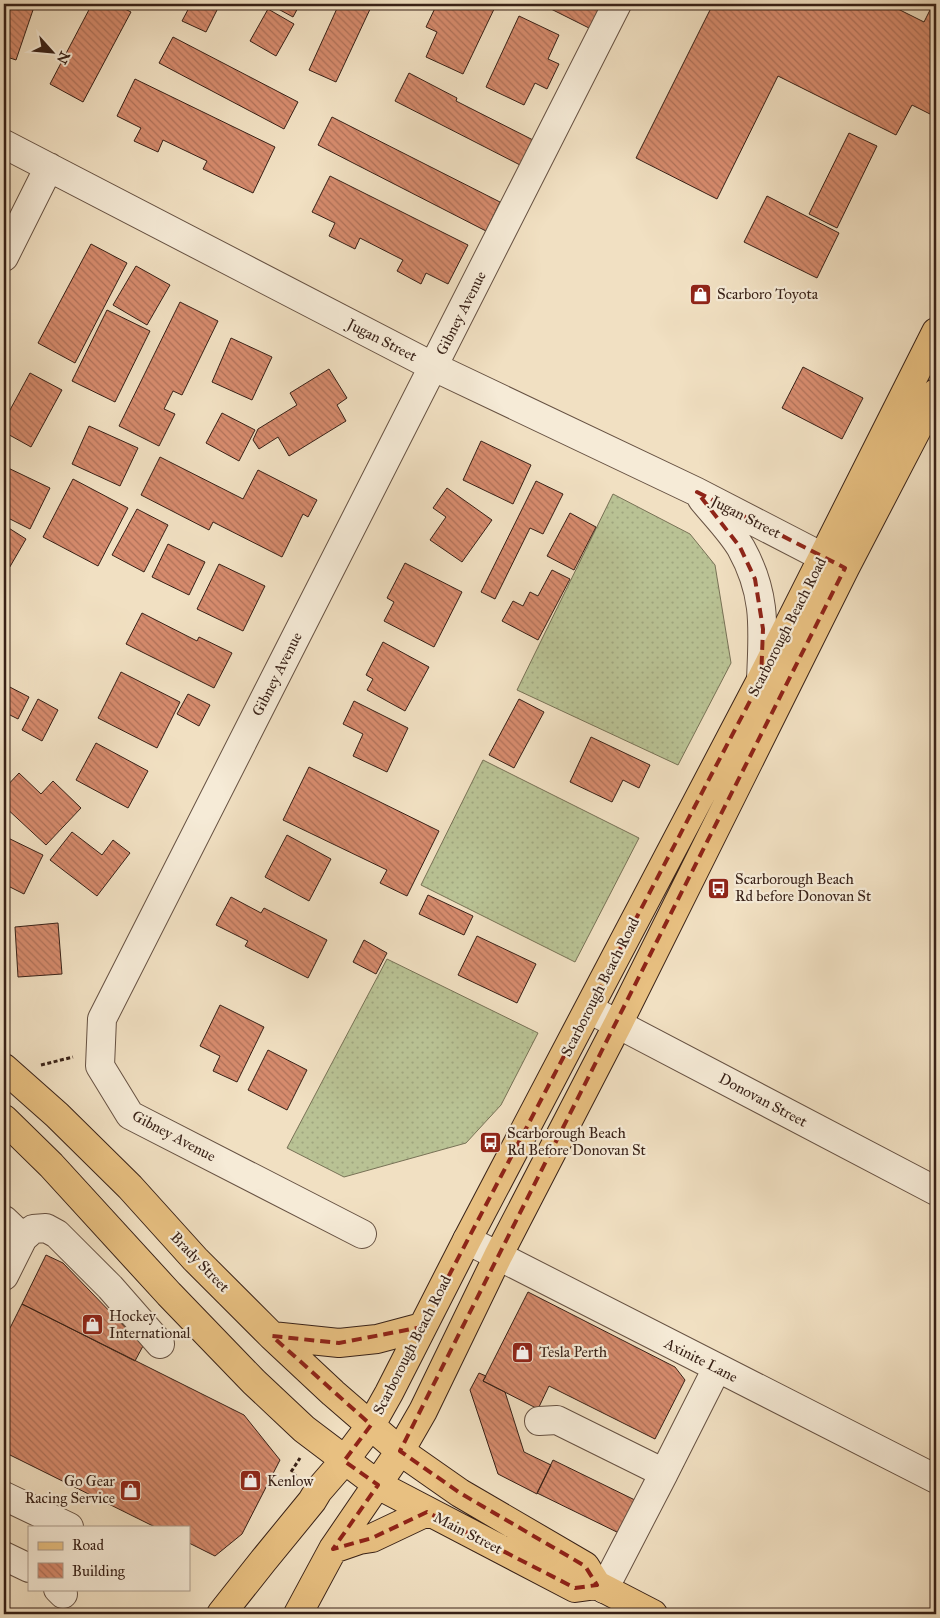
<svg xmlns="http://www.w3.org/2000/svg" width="940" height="1618" font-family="'IM FELL Great Primer',serif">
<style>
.grass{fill:url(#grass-dots);stroke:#787256}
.building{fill:url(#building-back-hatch);stroke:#382117}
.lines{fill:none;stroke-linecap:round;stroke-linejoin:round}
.minor-casing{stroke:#665142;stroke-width:30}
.major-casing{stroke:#382117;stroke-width:30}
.path{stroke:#382117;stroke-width:3;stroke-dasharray:4 2.5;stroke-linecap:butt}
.minor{stroke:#f6ebd7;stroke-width:28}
.major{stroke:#e8c081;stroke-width:28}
.marked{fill:none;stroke:#8f2418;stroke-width:4;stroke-dasharray:10 6;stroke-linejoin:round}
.labels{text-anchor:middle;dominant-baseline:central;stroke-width:4.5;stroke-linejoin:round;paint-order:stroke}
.poi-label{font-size:15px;fill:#382117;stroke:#f6ebd7;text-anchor:start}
.street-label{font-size:15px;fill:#382117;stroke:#f6ebd7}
</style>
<defs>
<pattern id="grass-dots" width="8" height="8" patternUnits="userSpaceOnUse" patternTransform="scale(1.25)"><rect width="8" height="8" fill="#b9c294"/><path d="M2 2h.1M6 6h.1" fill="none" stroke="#a0a67f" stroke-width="1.8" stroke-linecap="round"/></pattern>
<pattern id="building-back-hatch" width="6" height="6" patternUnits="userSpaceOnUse" patternTransform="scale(1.25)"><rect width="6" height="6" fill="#d68b6d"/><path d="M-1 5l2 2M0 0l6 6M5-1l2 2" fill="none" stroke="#af7159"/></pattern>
</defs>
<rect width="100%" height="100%" fill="#f1e0c2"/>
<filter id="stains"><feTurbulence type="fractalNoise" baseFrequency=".004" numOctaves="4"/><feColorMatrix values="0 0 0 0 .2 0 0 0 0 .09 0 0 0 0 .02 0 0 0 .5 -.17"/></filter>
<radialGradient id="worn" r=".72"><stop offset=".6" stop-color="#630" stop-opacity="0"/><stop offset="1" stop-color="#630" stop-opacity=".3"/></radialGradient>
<path class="grass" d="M613 494 690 534 715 565 731 663 678 765 517 690Z
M483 760 639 838 575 962 421 885Z
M387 959 538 1033 501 1105 466 1143 344 1177 287 1148Z"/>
<path class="building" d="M4 4H35L16 60 4 56Z
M92 4H115L131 12 83 102 50 84Z
M191 4H220L206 32 182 21Z
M269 4H300L293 17Z
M339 4H368L372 5 336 82 309 70Z
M437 4 449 8 451 4 496 5 463 74 426 57 437 32 426 27Z
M541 4H606L593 30Z
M713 4H888L924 22 933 4H936V117L912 105 896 135 778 76 717 199 636 158Z
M268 9 294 24 276 56 250 41Z
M519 16 559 35 548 59 559 64 547 89 535 83 524 105 486 87Z
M173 37 298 102 284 129 159 63Z
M409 73 457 98 456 101 535 141 522 166 395 101Z
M135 79 275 147 253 193 203 169 207 161 163 140 158 152 134 141 141 128 117 116Z
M332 117 500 202 486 231 318 145Z
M849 133 877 146 837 228 809 214Z
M330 176 468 245 448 284 426 273 421 284 397 271 403 260 360 238 355 249 329 236 335 223 312 212Z
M767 196 839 233 817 278 744 242Z
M91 244 127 263 75 363 38 343Z
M136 266 170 285 147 325 113 305Z
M180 302 218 321 182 395 173 391 164 409 175 414 159 446 119 426Z
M107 310 150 331 115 402 72 381Z
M231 338 272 357 252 400 212 382Z
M803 367 863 398 842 439 782 408Z
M329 369 347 398 337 405 346 421 289 456 278 437 259 449 253 440 258 429 297 405 290 393Z
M30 373 62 390 31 447 4 432V421Z
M222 413 255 430 239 461 206 443Z
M89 426 138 448 120 486 72 464Z
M481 441 531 465 513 504 463 480Z
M160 457 243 499 258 470 317 500 308 517 303 514 282 557 213 522 209 530 141 495Z
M4 466 50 488 30 529 4 516Z
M73 479 128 508 98 566 43 537Z
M536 481 563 494 543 534 530 528 495 599 481 592Z
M447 488 492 520 462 562 430 540 446 517 433 508Z
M137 509 168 525 144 572 112 555Z
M570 513 596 527 574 570 547 556Z
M4 525 26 539 4 577Z
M168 544 205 562 189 595 152 577Z
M405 563 462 592 434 647 384 621 394 602 387 598Z
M219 564 265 586 243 631 197 609Z
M552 570 570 579 538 640 502 621 513 601 523 606 530 592 538 596Z
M142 613 197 641 199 637 232 653 214 688 126 644Z
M383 642 429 667 405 711 367 690 373 679 366 675Z
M121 672 180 702 157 748 98 718Z
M4 684 29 697 18 719 4 712Z
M188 694 210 705 199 726 177 714Z
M38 699 58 710 42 741 22 730Z
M519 699 544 712 514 768 489 755Z
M354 701 408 728 387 772 353 756 363 734 343 724Z
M591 737 650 765 639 788 623 780 612 802 570 782Z
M96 743 148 771 128 808 76 780Z
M309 767 439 831 407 896 380 883 387 870 283 820Z
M19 773 41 794 53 781 81 808 46 845 4 806V789Z
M72 832 102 855 113 840 130 853 97 896 50 860Z
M287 835 331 859 309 901 265 877Z
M4 836 43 855 24 894 4 884Z
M428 895 473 916 464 935 419 914Z
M231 897 261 913 264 908 327 940 308 978 245 946 248 941 216 925Z
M58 923 62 974 18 977 15 927Z
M477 936 536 964 517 1003 458 975Z
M364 940 387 953 376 974 353 962Z
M220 1005 264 1027 237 1082 213 1071 220 1056 200 1046Z
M268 1050 307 1070 287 1110 248 1090Z
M46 1255 63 1263 143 1346 135 1361 22 1304Z
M528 1292 675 1367 685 1380 655 1439 549 1386 538 1409 483 1381Z
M22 1304 244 1415 280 1460 242 1534 215 1556 189 1543V1527H155L4 1452V1340Z
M479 1373 486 1376 483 1381 505 1392 524 1452 551 1465 537 1494 498 1474 470 1390Z
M553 1460 641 1503 625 1536 537 1493Z"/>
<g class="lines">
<defs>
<path id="minor" d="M4 144 434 367 697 492 844 568
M4 257 49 167
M702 499C715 515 731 531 741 548 767 595 763 629 761 680
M589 1009 936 1191
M4 1220 23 1238
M362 1234 130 1115 100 1066 102 1019 617 4
M467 1240 936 1479
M4 1276 23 1238 33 1229 46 1228 57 1234 110 1287 160 1344
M539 1421 557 1420 664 1473 604 1589
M664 1473 717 1368
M4 1496 69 1527
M4 1556 29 1568
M58 1589 63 1594"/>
<path id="major" d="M4 1068 57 1115 130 1187 195 1259 272 1336 333 1393 400 1451 460 1493 585 1566 597 1585 653 1614
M4 1119 51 1165 169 1294 254 1382 304 1429 378 1485 575 1588 597 1585
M272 1336 339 1343 377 1339 422 1327
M333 1549 359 1540 372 1538 427 1512
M221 1614 263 1561 312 1501 318 1491 344 1461 371 1425 389 1393 467 1240 761 680 936 332
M298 1614 333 1549 400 1451 423 1411 498 1256 618 1024 845 568 936 393"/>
</defs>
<use href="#minor" class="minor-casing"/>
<use href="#major" class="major-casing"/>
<path class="path" d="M41 1065 73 1057
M296 1476 291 1472 300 1458"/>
<use href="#minor" class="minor"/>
<use href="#major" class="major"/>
</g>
<path class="marked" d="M697 492 845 568 400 1451 460 1493 585 1566 597 1585 575 1588 427 1512 372 1538 333 1549 378 1485 344 1461 371 1425 272 1336 339 1343 422 1327 761 680 763 629 755 579 740 547Z"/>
<defs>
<symbol id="shop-square" viewBox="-11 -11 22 22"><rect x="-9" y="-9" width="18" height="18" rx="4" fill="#8f2418" stroke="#f6ebd7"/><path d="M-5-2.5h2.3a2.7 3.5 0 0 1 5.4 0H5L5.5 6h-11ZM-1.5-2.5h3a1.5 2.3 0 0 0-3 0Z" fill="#fff"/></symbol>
<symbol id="bus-square" viewBox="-11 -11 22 22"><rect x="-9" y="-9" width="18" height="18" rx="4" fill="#8f2418" stroke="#f6ebd7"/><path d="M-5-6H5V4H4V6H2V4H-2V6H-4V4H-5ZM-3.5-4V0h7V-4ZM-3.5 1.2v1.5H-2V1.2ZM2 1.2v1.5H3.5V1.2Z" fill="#fff"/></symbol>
</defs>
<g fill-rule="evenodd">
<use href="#shop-square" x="688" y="282" width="25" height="25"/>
<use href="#bus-square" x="706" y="876" width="25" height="25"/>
<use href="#bus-square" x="478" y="1130" width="25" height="25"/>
<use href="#shop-square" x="80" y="1312" width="25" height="25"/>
<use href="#shop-square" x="510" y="1340" width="25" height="25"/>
<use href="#shop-square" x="238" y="1468" width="25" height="25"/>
<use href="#shop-square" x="118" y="1478" width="25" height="25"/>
</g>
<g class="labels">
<g class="poi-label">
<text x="717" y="294">Scarboro Toyota</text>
<text x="735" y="879">Scarborough Beach<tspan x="735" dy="17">Rd before Donovan St</tspan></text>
<text x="507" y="1133">Scarborough Beach<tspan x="507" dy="17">Rd Before Donovan St</tspan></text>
<text x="109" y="1316">Hockey<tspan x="109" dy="17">International</tspan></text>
<text x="539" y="1352">Tesla Perth</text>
<text x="115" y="1481" text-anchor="end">Go Gear<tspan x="115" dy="17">Racing Service</tspan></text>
<text x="267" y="1481">Kenlow</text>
</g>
<g class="street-label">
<text transform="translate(461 313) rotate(-63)">Gibney Avenue</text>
<text transform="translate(382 340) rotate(27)">Jugan Street</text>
<text transform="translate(746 517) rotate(27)">Jugan Street</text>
<text transform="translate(787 627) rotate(-63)">Scarborough Beach Road</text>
<text transform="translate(277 674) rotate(-63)">Gibney Avenue</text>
<text transform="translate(600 987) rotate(-63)">Scarborough Beach Road</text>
<text transform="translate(763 1100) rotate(28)">Donovan Street</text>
<text transform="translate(174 1136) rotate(28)">Gibney Avenue</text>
<text transform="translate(200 1262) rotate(46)">Brady Street</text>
<text transform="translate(412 1345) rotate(-63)">Scarborough Beach Road</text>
<text transform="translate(701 1360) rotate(27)">Axinite Lane</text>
<text transform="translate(468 1533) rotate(27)">Main Street</text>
</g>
</g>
<rect width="940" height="1618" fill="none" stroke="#f1e0c2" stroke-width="20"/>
<rect x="5" y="5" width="930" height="1608" fill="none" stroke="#382117" stroke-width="2.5"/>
<rect x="10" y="10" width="920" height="1598" fill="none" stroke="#382117"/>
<rect x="28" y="1526" width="162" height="65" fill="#f6ebd7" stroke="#aa9a8a"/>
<rect x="38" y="1542" width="25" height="8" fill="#e8c081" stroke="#aa9a8a"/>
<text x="72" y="1550" font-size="15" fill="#382117">Road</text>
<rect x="38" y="1563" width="25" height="15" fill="url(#building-back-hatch)" stroke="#aa9a8a"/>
<text x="72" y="1576" font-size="15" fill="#382117">Building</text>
<g transform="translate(52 52) rotate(117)" stroke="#f6ebd7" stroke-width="4" paint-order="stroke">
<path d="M0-4L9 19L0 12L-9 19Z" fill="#382117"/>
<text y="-8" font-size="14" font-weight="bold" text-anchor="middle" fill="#382117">N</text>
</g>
<rect width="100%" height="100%" filter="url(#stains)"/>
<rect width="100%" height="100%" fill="url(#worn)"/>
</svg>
